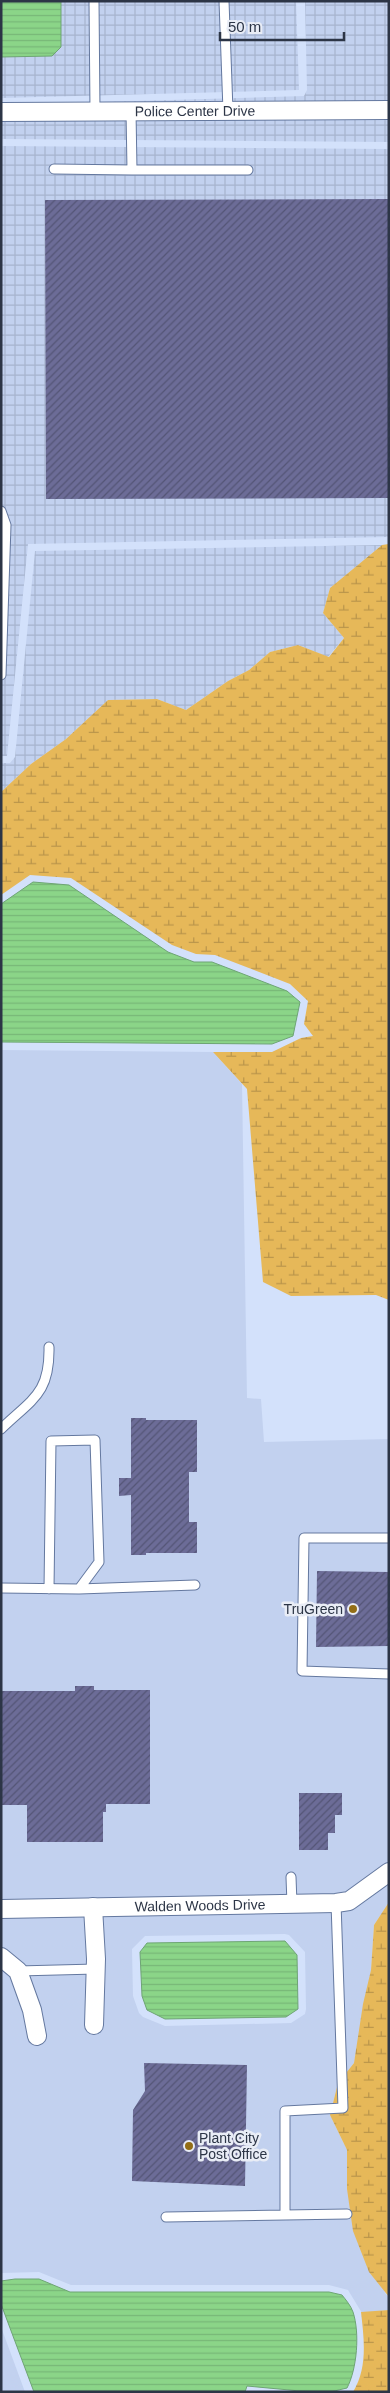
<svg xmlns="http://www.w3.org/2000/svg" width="390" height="2393" font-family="Arial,sans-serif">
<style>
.built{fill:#c2d1ef;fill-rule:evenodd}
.industrial{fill:url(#industrial-grid)}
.wetland{fill:url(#wetland-marsh)}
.water{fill:url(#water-rules);stroke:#6ea574}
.building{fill:url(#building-hatch)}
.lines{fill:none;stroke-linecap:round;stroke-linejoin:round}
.service-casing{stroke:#64789f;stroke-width:11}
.minor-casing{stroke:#64789f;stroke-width:20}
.service{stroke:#fff;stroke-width:9}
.minor{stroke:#fff;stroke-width:18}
.poi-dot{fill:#936e16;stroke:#e9edf6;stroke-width:2}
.labels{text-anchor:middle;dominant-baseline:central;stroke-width:5;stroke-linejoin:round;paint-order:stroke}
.street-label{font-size:14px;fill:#2c3546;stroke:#e9edf6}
.poi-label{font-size:14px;fill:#2c3546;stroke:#e9edf6;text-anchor:end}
</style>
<defs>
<pattern id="industrial-grid" width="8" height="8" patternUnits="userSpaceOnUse" patternTransform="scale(1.25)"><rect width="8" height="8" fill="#c2d1ef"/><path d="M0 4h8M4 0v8" fill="none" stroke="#a7b4ce"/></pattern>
<pattern id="wetland-marsh" width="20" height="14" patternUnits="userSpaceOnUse" patternTransform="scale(1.25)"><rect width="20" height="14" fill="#e6b859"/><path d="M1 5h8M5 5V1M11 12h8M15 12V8" fill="none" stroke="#bb964b"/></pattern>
<pattern id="water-rules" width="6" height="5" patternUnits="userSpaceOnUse" patternTransform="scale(1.25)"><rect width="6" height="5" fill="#8bd588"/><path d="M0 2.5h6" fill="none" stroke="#78b777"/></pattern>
<pattern id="building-hatch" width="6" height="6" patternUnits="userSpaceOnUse" patternTransform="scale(1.25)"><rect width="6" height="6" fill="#6c6c97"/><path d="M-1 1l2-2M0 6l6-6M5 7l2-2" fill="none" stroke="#545576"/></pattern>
</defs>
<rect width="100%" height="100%" fill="#d3e1fb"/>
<path class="built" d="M1 1050 213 1052 242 1084 247 1398 261 1399 264 1442 389 1439V1902L374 1925 371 1970 354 2063 338 2083 330 2115 347 2150V2189L385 2293 389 2297V2310L362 2313 348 2290 329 2285H71L39 2272 1 2273ZM285 1934 289 1935 305 1952 306 2009 305 2014 291 2023 165 2026 143 2017 139 2013 133 1996 132 1949 145 1936Z
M1 2327 25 2392H1Z"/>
<path class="industrial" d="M1 1H296L299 90 1 98Z
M305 1H389V142L1 139V105L304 96 307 90Z
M1 146 389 149V537L28 544 7 756H1Z
M382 545 330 588 323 613 344 638 328 657 298 645 270 652 249 670 228 681 186 710 157 699 108 700 66 739 31 764 1 792V763H10L15 757 35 551Z"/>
<path class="wetland" d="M389 544V1300L376 1295 291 1296 263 1282 247 1089 213 1052H272L301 1038 313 1036 304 1024 308 1001 290 984 215 955 196 954 172 945 71 878 30 875 1 895V792L31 764 66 739 108 700 157 699 186 710 228 681 249 670 270 652 298 645 329 657 344 638 323 613 330 588 382 545Z
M389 1902V2297L369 2272 353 2231 347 2189V2150L330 2115 338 2083 354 2063 363 2004 371 1970 374 1925Z
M389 2310V2392H353C368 2367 364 2339 361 2312Z"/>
<path class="water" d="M1 1H61V47L52 56 1 57Z
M33 882 69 885 168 952 194 962H212L287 991 300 1002 293 1036 272 1044 1 1042V904Z
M285 1941 297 1955 298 2009 286 2017 165 2019 147 2010 142 1996 140 1952 147 1943Z
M15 2279H39L70 2292H329L342 2295C346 2300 351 2306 353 2312 360 2333 357 2369 347 2388L330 2392 300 2391 247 2386 245 2392H34L1 2304V2281Z"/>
<path class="building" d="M389 199V498L46 499 45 200Z
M131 1418H146V1420H197V1472H189V1522H197V1553H146V1555H131V1495L119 1496V1478H131Z
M317 1571 389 1572V1646L316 1647Z
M75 1686H94V1690H150V1804H106V1812H103V1842H27V1805H1V1691H75Z
M299 1793H342V1815H335V1833H328V1850H299Z
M144 2063 247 2065 245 2186 132 2181 133 2110 145 2091Z"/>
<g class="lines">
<defs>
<path id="service" d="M94 1 95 111
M224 1 228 111
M131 111 132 170H248
M54 169 132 170
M1 511 6 525 1 675
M1 1429C32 1399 50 1394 49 1347
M389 1538H304L302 1671 389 1674
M1 1588 79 1589 99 1562 95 1440 51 1441 49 1589
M79 1589 195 1585
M291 1877 292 1904
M18 1971 96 1969
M285 2215 347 2214
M166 2217 285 2215V2111L343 2108 336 1903"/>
<g id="minor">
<path id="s1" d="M1 112 389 110"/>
<path d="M93 1907 96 1959 94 2025"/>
<path id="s2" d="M1 1909 336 1903 349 1901 389 1872"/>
<path d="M1 1957 18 1971 32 2010 37 2036"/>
</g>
</defs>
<use href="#service" class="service-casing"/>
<use href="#minor" class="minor-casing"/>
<use href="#service" class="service"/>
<use href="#minor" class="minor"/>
</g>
<g class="poi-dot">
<circle cx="353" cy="1609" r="5"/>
<circle cx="189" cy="2146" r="5"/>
</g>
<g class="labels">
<g class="street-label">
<text stroke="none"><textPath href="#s1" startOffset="194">Police Center Drive</textPath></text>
<text stroke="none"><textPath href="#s2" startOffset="199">Walden Woods Drive</textPath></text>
</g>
<g class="poi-label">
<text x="343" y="1609">TruGreen</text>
<text x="199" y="2138" text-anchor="start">Plant City<tspan x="199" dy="16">Post Office</tspan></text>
</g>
</g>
<rect width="390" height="2393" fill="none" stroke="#2c3546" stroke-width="5"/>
<path d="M220 32v8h124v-8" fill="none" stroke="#2c3546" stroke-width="2.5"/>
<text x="228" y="32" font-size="15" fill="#2c3546" stroke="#e9edf6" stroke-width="4" paint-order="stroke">50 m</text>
</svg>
